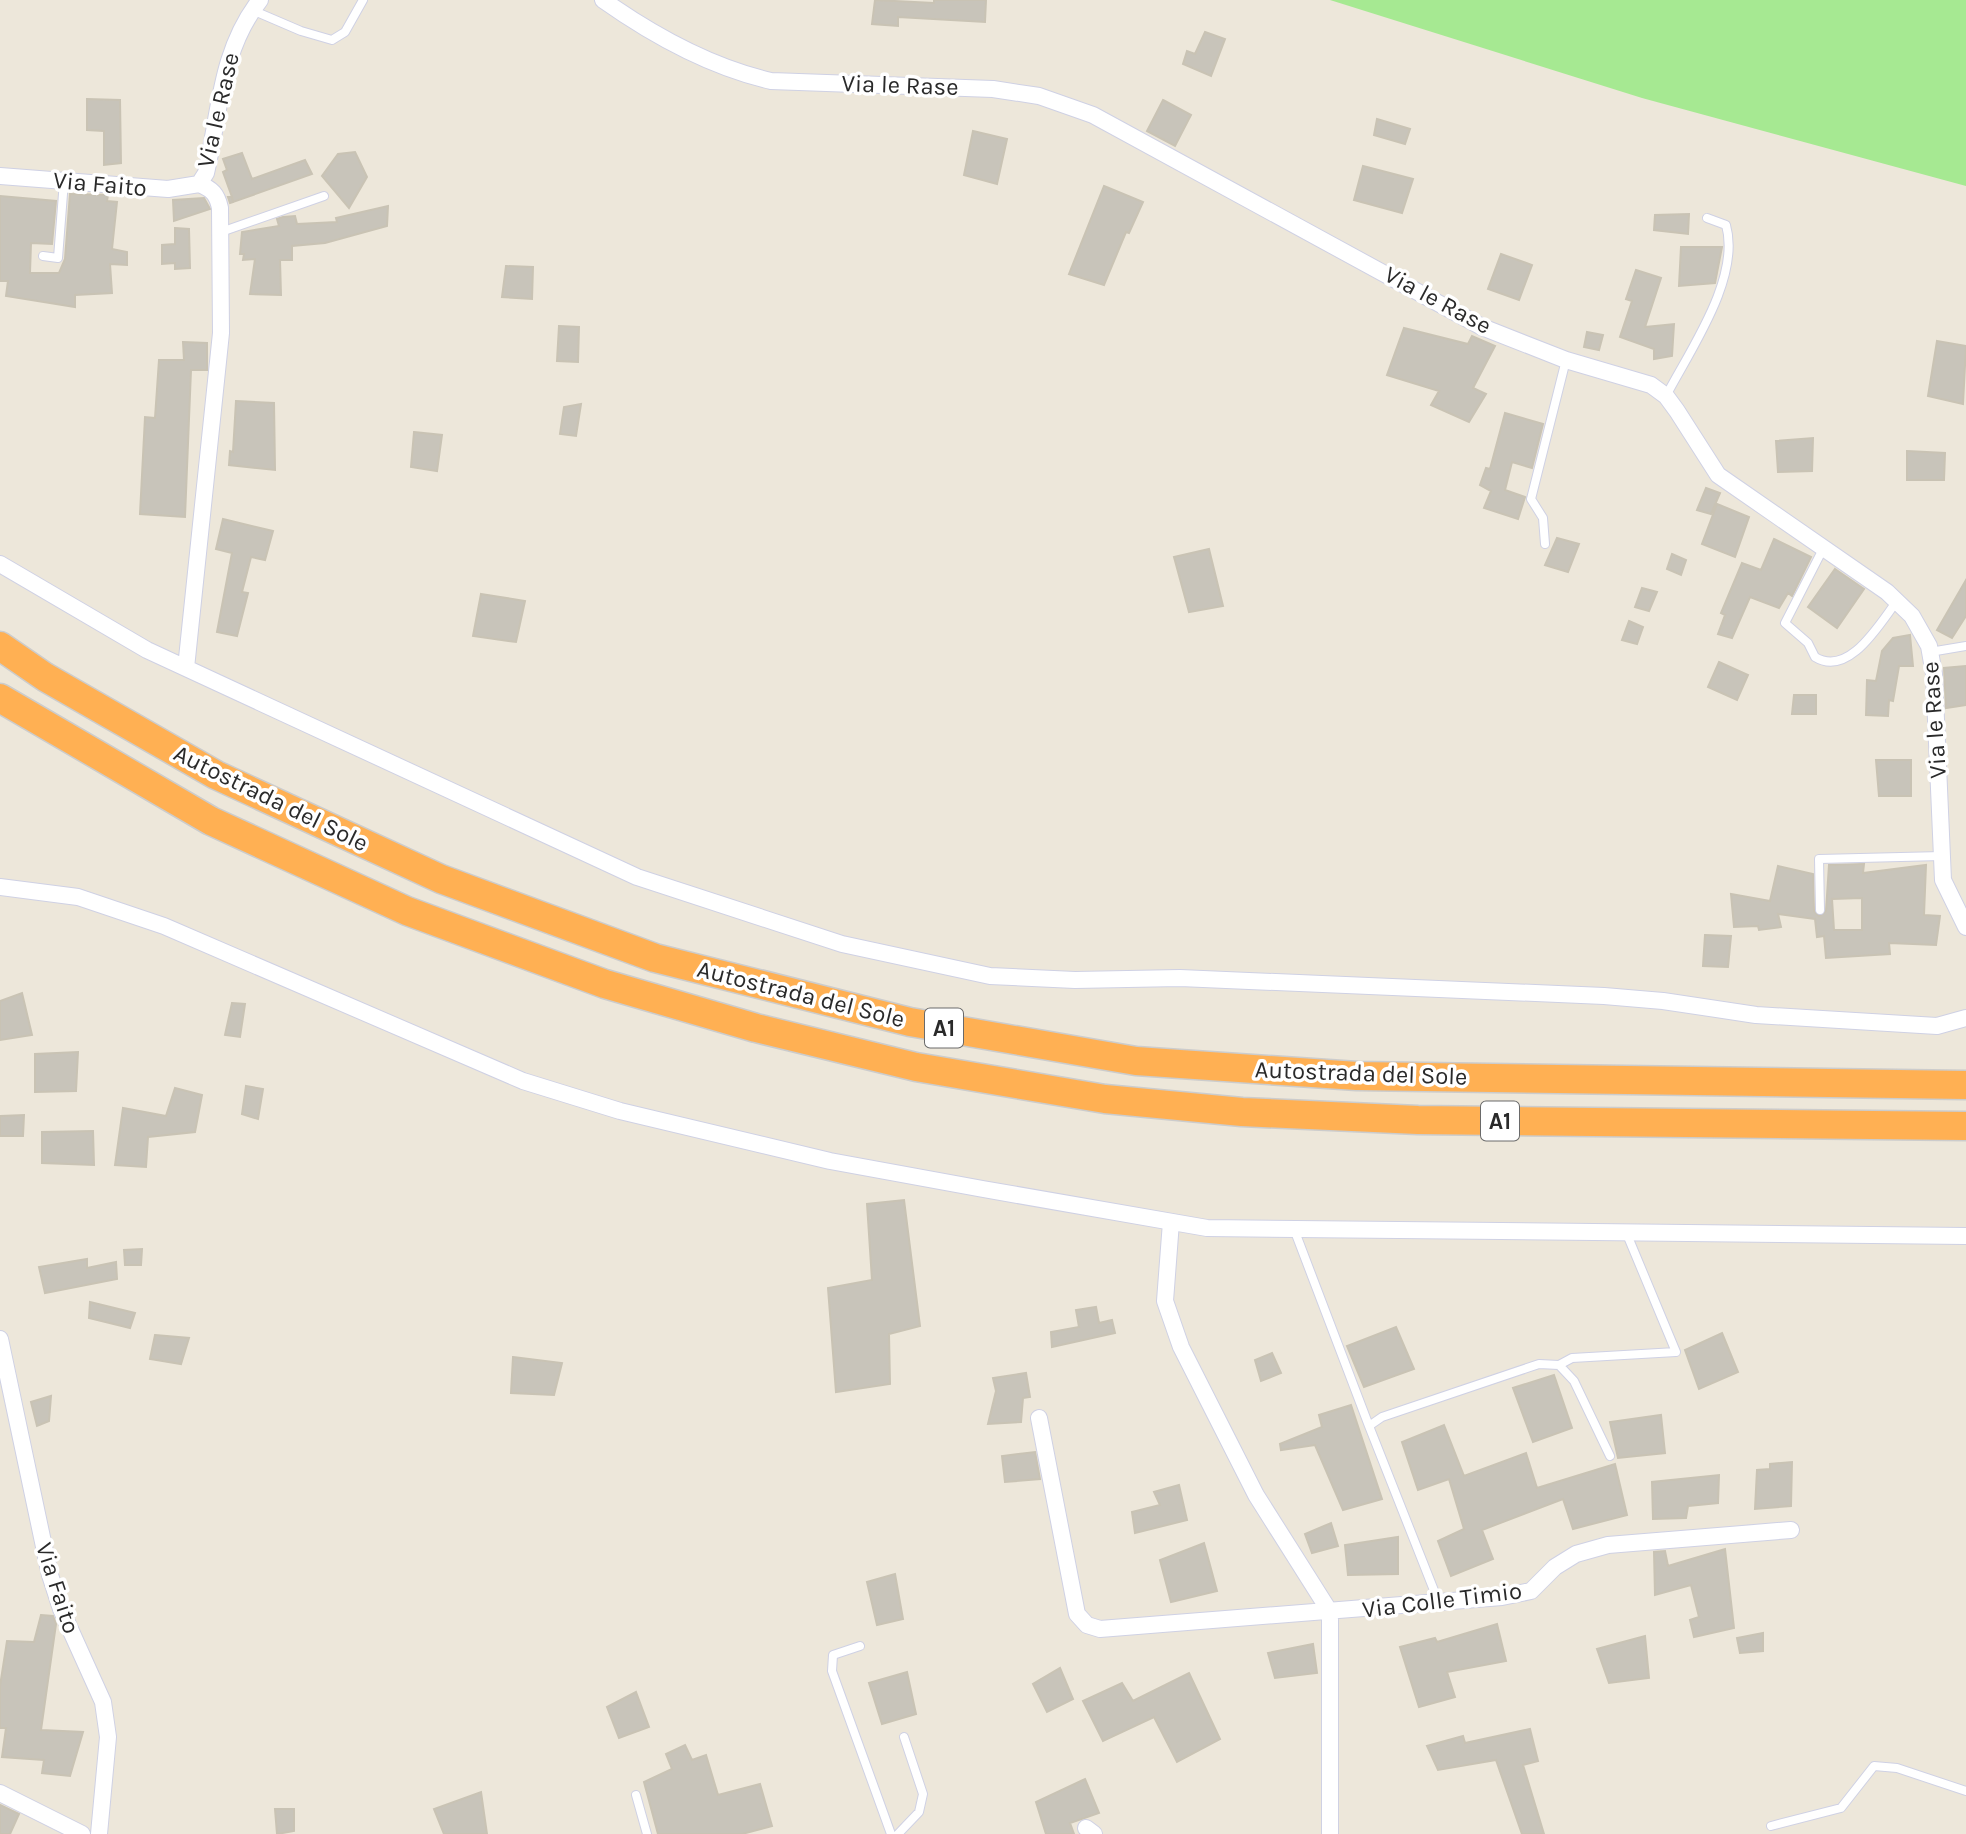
<svg xmlns="http://www.w3.org/2000/svg" width="1966" height="1834" font-family="Karla,sans-serif">
<style>
.green{fill:#a6e992}
.building{fill:#c8c4ba;stroke:#c9c3b4;stroke-width:2;fill-rule:evenodd}
.lines{fill:none;stroke-linecap:round;stroke-linejoin:round}
.service-casing{stroke:#cfd1e4;stroke-width:10}
.minor-casing{stroke:#cfd1e4;stroke-width:18}
.motorway-casing{stroke:#ccc;stroke-width:31}
.service{stroke:#fff;stroke-width:8}
.minor{stroke:#fff;stroke-width:16}
.motorway{stroke:#ffb053;stroke-width:28}
.labels{text-anchor:middle;dominant-baseline:central;stroke-width:7;stroke-linejoin:round;paint-order:stroke}
.shield{fill:#fff;stroke:#6a6a6a;stroke-width:2}
.shield-label{font-size:23px;font-weight:bold;fill:#2a2a2a}
.street-label{font-size:24px;fill:#2a2a2a;stroke:#fff}
</style>
<rect width="100%" height="100%" fill="#ede7da"/>
<path class="green" d="M1330 0H1966V186L1642 98Z"/>
<path class="building" d="M875 0 934 3V0H986L985 22 898 17V26L872 24Z
M1205 32 1225 39 1211 76 1183 64 1187 51 1195 54Z
M87 99 120 100 121 163 104 165V131L87 130Z
M1163 100 1191 115 1175 146 1147 131Z
M1377 119 1410 129 1405 144 1374 135Z
M973 131 1007 139 997 184 964 175Z
M355 152 367 177 349 208 322 176 338 154Z
M242 153 252 179 305 160 312 174 233 202 232 198 233 202 230 203 228 197H232L223 172 227 170 223 159Z
M1363 166 1413 179 1402 213 1354 200Z
M1104 186 1143 202 1129 233 1126 232 1104 285 1069 274Z
M70 194 108 195 107 201 117 202 112 249 127 252V265L110 264 112 293 75 295V307L6 296 8 281H0V196L56 201 52 244 31 243 30 273H59L65 259Z
M204 198 210 209 174 221 173 200Z
M388 206 387 226 325 243 292 246V260H280L281 295 250 294 255 259 243 260 244 254H240L242 232 279 226 277 219 283 217 295 216 297 224 337 222 336 218Z
M1689 214 1688 234 1654 230 1655 215Z
M175 228 189 229 190 268 175 269V263L162 264V245L175 244Z
M1681 247H1722L1715 283 1679 286Z
M1501 254 1532 265 1519 300 1488 289Z
M506 266 533 267 532 299 502 297Z
M1636 270 1661 278 1645 327 1674 324 1672 356 1654 359V349L1620 337 1632 301 1626 299Z
M559 326 579 327 578 362 557 361Z
M1404 328 1468 344 1472 336 1495 346 1473 388 1486 394 1469 422 1431 405 1439 391 1387 375Z
M1587 332 1603 335 1599 350 1584 347Z
M1937 341 1966 346 1963 404 1928 396Z
M183 342 207 343V370H191L185 517 140 514 145 417 155 418 159 360H184Z
M236 401 274 403 275 470 229 465 230 451 233 452Z
M581 404 576 436 560 434 564 407Z
M1505 413 1543 424 1532 468 1512 462 1505 490 1525 497 1518 519 1484 508 1491 491 1480 485 1486 468 1490 469Z
M414 432 442 435 437 471 411 467Z
M1813 438 1812 471 1778 472 1776 441Z
M1907 451 1945 453 1944 480H1907Z
M1706 488 1720 493 1711 514 1697 510Z
M1717 504 1749 517 1735 557 1702 544Z
M223 519 273 531 265 560 251 557 242 592 248 593 237 636 217 632 232 553 216 549Z
M1557 538 1579 544 1568 572 1545 565Z
M1774 539 1811 557 1792 596 1788 593 1779 608 1750 597 1732 638 1718 634 1725 615 1721 613 1742 563 1761 570Z
M1209 549 1223 606 1189 612 1174 557Z
M1672 554 1686 560 1681 575 1667 569Z
M1835 569 1864 589 1837 628 1808 607Z
M1966 580V616L1952 638 1937 630Z
M1642 588 1657 592 1649 611 1635 607Z
M481 594 525 601 516 642 473 636Z
M1629 621 1643 627 1637 644 1622 640Z
M1910 635 1913 666H1899L1893 701 1889 700 1888 716 1866 715 1867 680 1876 681 1882 651 1893 638Z
M1719 662 1748 675 1737 700 1708 687Z
M1966 666V705L1946 708 1944 668Z
M1794 695H1816V714H1792Z
M1876 760H1911V796H1879Z
M1864 864 1863 873 1926 865 1924 915 1940 916 1936 945 1889 943 1890 954 1826 958 1824 936 1817 937 1815 919 1778 914 1781 927 1759 930 1758 926 1734 927 1731 894 1770 901 1778 866 1813 874 1814 911 1819 916 1826 911 1829 865ZM1862 898V930H1834L1832 899Z
M1705 935 1731 936 1728 967 1703 966Z
M22 993 32 1035 0 1040V1001Z
M232 1003 245 1004 240 1037 225 1035Z
M78 1052 76 1091 35 1092V1054Z
M246 1086 263 1089 258 1119 242 1114Z
M175 1088 202 1095 195 1132 148 1137 146 1167 115 1165 123 1108 166 1116Z
M24 1115 23 1136H0V1116Z
M93 1131 94 1165 42 1163V1132Z
M904 1200 920 1326 889 1334 890 1384 836 1392 828 1288 872 1280 867 1204Z
M142 1249 141 1265H125L124 1250Z
M87 1259V1268L116 1262 117 1279 45 1293 39 1267Z
M90 1302 135 1313 130 1328 89 1318Z
M1096 1307 1099 1323 1112 1320 1115 1333 1052 1347 1051 1332 1079 1327 1076 1310Z
M1396 1327 1414 1369 1364 1387 1347 1346Z
M1722 1333 1738 1372 1699 1389 1685 1350Z
M155 1335 189 1338 181 1364 150 1359Z
M1272 1353 1281 1373 1261 1381 1255 1360Z
M513 1357 562 1363 554 1395 511 1393Z
M1026 1373 1030 1397 1023 1398 1021 1422 988 1424 996 1391 993 1378Z
M1554 1375 1572 1428 1533 1442 1513 1388Z
M51 1396 49 1421 37 1426 31 1402Z
M1351 1405 1382 1499 1343 1510 1315 1445 1281 1450 1280 1444 1322 1427 1319 1415Z
M1661 1415 1665 1453 1618 1458 1610 1422Z
M1444 1425 1464 1476 1526 1453 1537 1488 1615 1464 1627 1515 1573 1529 1563 1499 1482 1530 1493 1559 1451 1576 1438 1541 1464 1529 1449 1479 1418 1490 1402 1442Z
M1035 1452 1040 1479 1005 1482 1002 1456Z
M1792 1462 1791 1506 1755 1509 1757 1470 1770 1469V1464Z
M1719 1475 1718 1503 1688 1506 1686 1518 1653 1519 1652 1482Z
M1179 1485 1187 1520 1135 1533 1132 1512 1160 1505 1154 1492Z
M1331 1523 1338 1546 1312 1553 1305 1534Z
M1398 1537V1574L1348 1575 1345 1545Z
M1204 1543 1217 1591 1171 1602 1160 1560Z
M1725 1549 1734 1628 1694 1637 1690 1620 1699 1617 1691 1585 1655 1595 1654 1552 1665 1551 1668 1566Z
M895 1574 903 1619 877 1625 867 1582Z
M41 1615 53 1616 56 1624 41 1730 83 1732 70 1776 42 1773 44 1760 2 1757 6 1728H0V1686L7 1641 34 1642Z
M1497 1624 1506 1661 1447 1672 1455 1697 1419 1707 1400 1647 1435 1638 1437 1642Z
M1763 1633V1651L1740 1653 1737 1638Z
M1645 1636 1649 1678 1609 1683 1597 1649Z
M1313 1644 1317 1673 1275 1678 1268 1653Z
M1060 1668 1073 1699 1047 1712 1033 1684Z
M907 1672 916 1714 882 1724 869 1683Z
M1189 1673 1220 1739 1177 1762 1154 1717 1103 1741 1083 1701 1122 1683 1133 1701Z
M636 1692 649 1727 619 1738 607 1707Z
M1530 1729 1538 1761 1523 1765 1544 1834H1522L1496 1760 1438 1770 1427 1746 1463 1736 1465 1743Z
M685 1745 692 1760 706 1755 718 1795 760 1784 772 1826 742 1834H658L644 1782 672 1769 666 1754Z
M1085 1779 1099 1813 1070 1823 1074 1834H1046L1036 1802Z
M481 1792 487 1834H444L434 1809Z
M0 1805 19 1814 10 1834H0Z
M275 1809H294V1831L277 1834Z"/>
<g class="lines">
<defs>
<path id="service" d="M252 10 301 31 332 40 345 32 363 0
M221 232 324 196
M43 256 58 258 64 181
M1666 396C1690 350 1741 278 1726 225L1707 218
M1545 544 1543 518 1531 499 1566 360
M1824 547 1785 623 1808 643 1815 657C1849 678 1880 623 1897 601
M1930 652 1966 646
M1820 910 1819 859 1942 856
M1294 1229 1369 1426
M1559 1365 1572 1358 1676 1352 1626 1232
M1439 1603 1369 1426 1382 1417 1539 1364 1559 1365 1574 1381 1610 1456
M860 1646 833 1655 832 1671 891 1834
M636 1795 647 1834
M1771 1826 1841 1808 1874 1766 1897 1768 1966 1791
M898 1834 919 1812 923 1794 904 1737"/>
<path id="minor" d="M603 0C654 36 710 67 771 81L993 89 1039 96 1093 115 1482 327 1566 360 1651 385 1666 396 1677 411 1718 475 1887 592 1912 616 1929 646 1934 674 1943 880 1966 927
M0 176 168 189 199 184
M199 184 206 173C220 112 220 51 260 0
M0 564 147 650 637 877 842 944 990 976 1075 980 1180 978 1604 996 1663 1001 1756 1015 1937 1026 1966 1018
M186 668 221 333 220 208C217 194 212 189 199 184
M0 887 78 897 164 926 523 1081 620 1111 830 1161 983 1189 1207 1228 1966 1236
M1171 1222 1165 1301 1181 1347 1256 1495 1330 1612V1834
M0 1339 50 1575 61 1609 103 1702 108 1737 99 1834
M1039 1418 1077 1614 1087 1625 1100 1629 1502 1597 1531 1591 1555 1567 1576 1554 1608 1545 1791 1530
M0 1793 82 1834
M1086 1828 1094 1834"/>
<path id="motorway" d="M0 646 45 677 216 775 441 879 655 958 910 1022 1136 1061 1357 1076 1966 1085
M0 698 211 821 407 911 605 984 756 1028 916 1067 1105 1099 1242 1112 1418 1120 1966 1126"/>
</defs>
<use href="#service" class="service-casing"/>
<use href="#minor" class="minor-casing"/>
<use href="#motorway" class="motorway-casing"/>
<use href="#service" class="service"/>
<use href="#minor" class="minor"/>
<use href="#motorway" class="motorway"/>
</g>
<g class="labels">
<g class="shield">
<rect x="925" y="1008.5" width="38" height="39" rx="5"/>
<rect x="1481" y="1101.5" width="38" height="39" rx="5"/>
</g>
<g class="shield-label">
<text x="944" y="1028">A1</text>
<text x="1500" y="1121">A1</text>
</g>
<g class="street-label">
<text transform="translate(900 85) rotate(2)">Via le Rase</text>
<text transform="translate(218 110) rotate(-77)">Via le Rase</text>
<text transform="translate(100 184) rotate(5)">Via Faito</text>
<text transform="translate(1438 300) rotate(28)">Via le Rase</text>
<text transform="translate(1934 720) rotate(-94)">Via le Rase</text>
<text transform="translate(271 798) rotate(26)">Autostrada del Sole</text>
<text transform="translate(801 994) rotate(14)">Autostrada del Sole</text>
<text transform="translate(1361 1073) rotate(2)">Autostrada del Sole</text>
<text transform="translate(58 1588) rotate(72)">Via Faito</text>
<text transform="translate(1442 1600) rotate(-7)">Via Colle Timio</text>
</g>
</g>
</svg>
